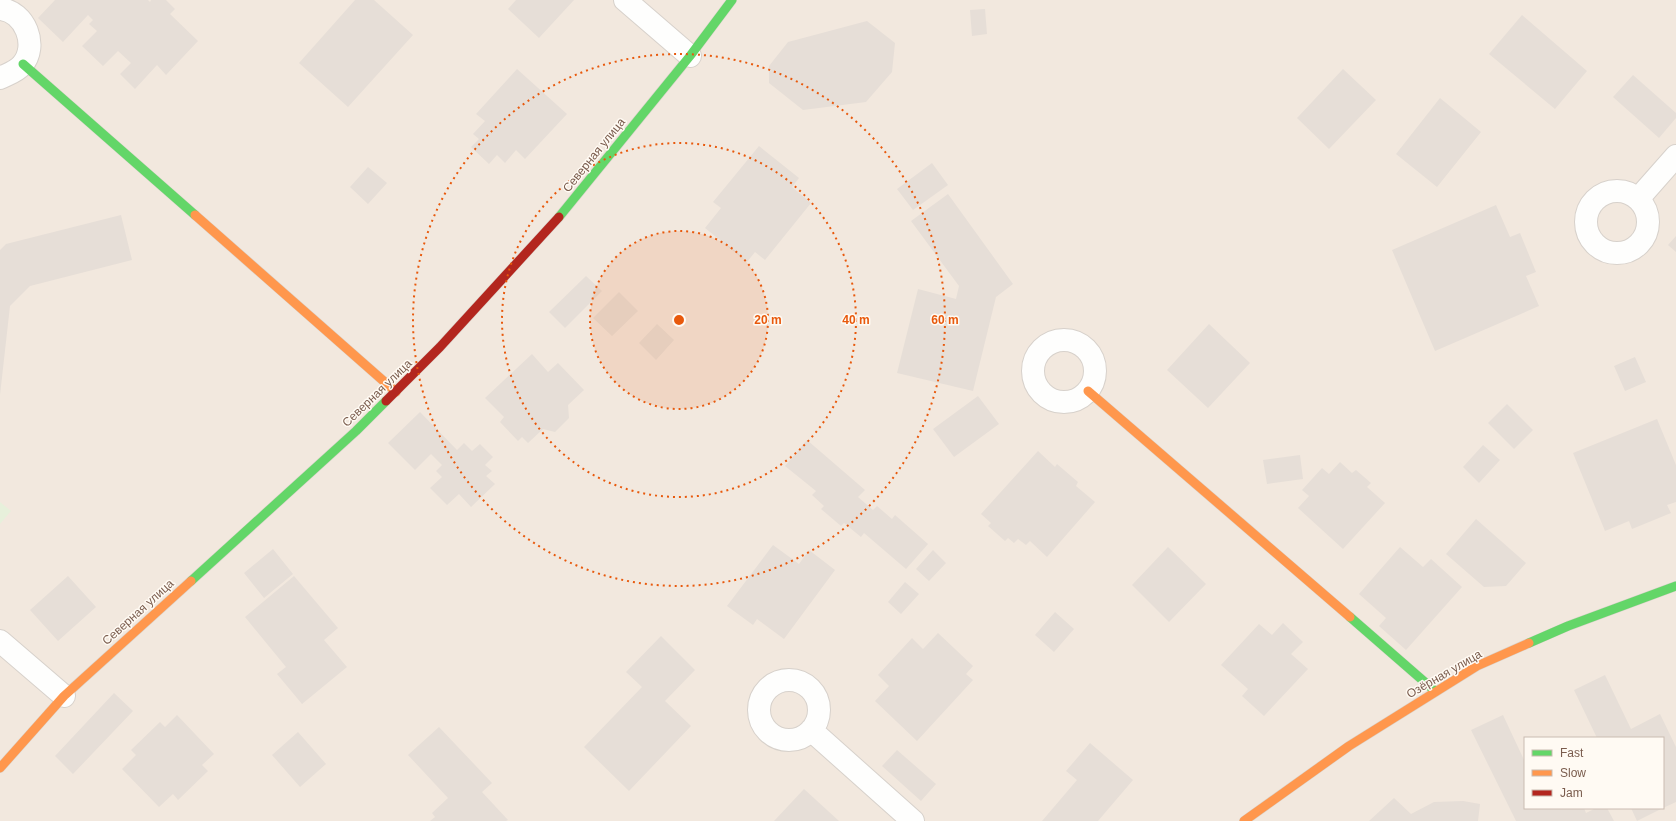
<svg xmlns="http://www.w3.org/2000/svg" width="1676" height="821" font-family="Helvetica,sans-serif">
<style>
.residential{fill:#f2e8de;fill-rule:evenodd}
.green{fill:#e7f0db}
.building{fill:#e6ded7}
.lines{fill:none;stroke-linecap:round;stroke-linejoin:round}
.street-casing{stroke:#d7d1cb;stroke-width:24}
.fast-casing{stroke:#d9d2cb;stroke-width:10}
.slow-casing{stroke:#d9d2cb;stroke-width:10}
.jam-casing{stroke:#d9d2cb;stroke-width:10}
.street{stroke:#fefefd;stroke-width:22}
.fast{stroke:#63d668;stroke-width:9}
.slow{stroke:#ff974d;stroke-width:9}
.jam{stroke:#b3261e;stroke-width:9}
.ring{fill:none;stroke:#e8590c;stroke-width:2;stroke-dasharray:2 4}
.labels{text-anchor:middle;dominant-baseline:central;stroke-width:3;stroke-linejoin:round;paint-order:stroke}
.street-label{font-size:12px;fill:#7a5c4d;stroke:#fffaf3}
.centre{fill:#e8590c;stroke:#fffaf3;stroke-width:2}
.ring-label{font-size:12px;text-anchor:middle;font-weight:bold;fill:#e8590c;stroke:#fffaf3;stroke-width:3;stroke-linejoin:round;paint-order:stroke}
</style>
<rect width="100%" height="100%" fill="#f9f5f0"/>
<path class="residential" d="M0 0H1676V821H0ZM1525 738H1663V808H1525Z"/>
<path class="green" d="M0 502 11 511 0 524Z"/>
<path class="building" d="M55 0H148L150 2 151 0H166L175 9 170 14 198 41 166 75 157 65 135 89 120 74 131 63 118 51 103 66 82 46 97 31 89 24 93 20 88 15 63 42 38 18Z
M355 0H374L413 35 348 107 299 63Z
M516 0H574L539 38 508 9Z
M985 9 987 34 972 36 970 10Z
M1522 15 1587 71 1555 109 1489 54Z
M867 21 895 43 892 72 866 102 803 110 769 83V66L788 42Z
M517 69 567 114 525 159 516 150 505 163 497 155 489 164 471 147 479 139 473 134 485 121 476 114Z
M1343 69 1376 100 1329 149 1297 118Z
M1633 75 1676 113V118L1659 138 1613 97Z
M1440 98 1481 132 1437 187 1396 154Z
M759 146 799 178 792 187 811 203 765 260 755 252 747 262 705 228 721 208 713 202Z
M932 163 948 185 913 210 897 189Z
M368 167 387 183 368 204 350 187Z
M948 194 1013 284 996 297 973 391 897 373 918 289 956 299 959 286 911 221Z
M1496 205 1510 237 1520 233 1536 272 1526 276 1539 306 1435 351 1392 250Z
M121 215 132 260 30 286 10 306 0 395V250L6 244Z
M1676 236V252L1668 245Z
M586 276 602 291 565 328 549 312Z
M619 292 638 311 612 336 593 318Z
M657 324 674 340 656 360 639 343Z
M1209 324 1250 363 1208 408 1167 370Z
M532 354 548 372 558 363 584 390 568 405 569 418 555 432 543 429 528 443 522 437 518 441 500 422 504 417 485 398Z
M1635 357 1646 382 1625 391 1614 366Z
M978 396 999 424 954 457 933 429Z
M1507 404 1533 430 1514 449 1488 423Z
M420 412 457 450 464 443 472 451 480 444 493 457 485 465 492 471 486 476 495 484 471 507 459 494 447 505 430 488 442 477 436 471 442 465 431 454 415 470 388 443Z
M1657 419 1676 465V502L1667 505 1671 513 1632 529 1629 521 1605 531 1573 453Z
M807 440 865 490 858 497 873 510 877 506 892 519 895 515 928 544 906 569 864 533 861 537 844 523 841 526 821 509 824 506 812 495 816 491 785 466Z
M1483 445 1500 460 1479 483 1463 467Z
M1038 451 1055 467 1057 464 1078 482 1076 486 1095 502 1047 557 1030 541 1026 545 1018 539 1014 543 1008 538 1005 541 988 526 991 523 981 514Z
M1300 455 1303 479 1267 484 1263 460Z
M1340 462 1352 473 1356 470 1371 483 1367 487 1385 503 1343 549 1298 508 1309 496 1302 490 1322 468 1329 474Z
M1476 519 1526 563 1506 586 1484 587 1446 554Z
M773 545 799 564 809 550 835 570 784 639 757 619 753 625 727 606Z
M1168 547 1206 584 1169 622 1132 585Z
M1400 547 1423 567 1431 559 1462 587 1406 650 1379 626 1386 618 1359 594Z
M273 549 293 574 264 598 244 573Z
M933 550 946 563 929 581 916 569Z
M68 576 96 607 58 641 30 610Z
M294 576 338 628 324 640 347 667 302 704 277 674 286 667 245 617Z
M905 582 919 594 901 614 888 602Z
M1055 612 1074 629 1054 652 1035 635Z
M1283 623 1303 642 1291 654 1308 669 1264 716 1242 696 1248 689 1221 665 1259 624 1272 635Z
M938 633 973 666 966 674 973 680 917 741 875 701 889 686 878 675 912 638 923 649Z
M661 636 695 670 665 701 691 726 629 791 584 747 642 687 626 672Z
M1605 675 1631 729 1660 714 1676 747V802L1663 808V738H1597L1574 690Z
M114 693 133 711 73 774 55 756Z
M177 715 214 754 202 765 208 771 178 800 173 794 159 807 122 769 136 755 131 750 160 722 165 727Z
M1503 715 1525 762V808H1584L1586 813 1596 808H1607L1614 821H1516L1471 730Z
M439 727 492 783 482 792 508 820 506 821H430L435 817 432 813 448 798 408 755Z
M298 732 326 764 300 787 272 755Z
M1090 743 1133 780 1098 821H1042L1077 780 1066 771Z
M897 750 936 784 921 801 882 766Z
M804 789 839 821H774Z
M1394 798 1411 814 1434 802 1463 801 1480 804 1478 821H1369Z
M1631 808H1663L1637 821Z"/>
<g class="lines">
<defs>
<path id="street" d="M625 0 690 56
M0 9C25 11 39 46 22 65 16 72 8 74 0 78
M1586 222a31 31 0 1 1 62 0a31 31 0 1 1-62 0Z
M1638 199 1676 156
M1033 371a31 31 0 1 1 62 0a31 31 0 1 1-62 0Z
M0 641 64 696
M759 710a30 30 0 1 1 60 0a30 30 0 1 1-60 0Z
M811 730 913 821"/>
<path id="fast" d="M23 64 195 215
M559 217 690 56 732 0
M191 581 356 431 386 401
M1350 617 1435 691
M1529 643 1568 626 1676 586"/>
<path id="slow" d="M195 215 396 392
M1088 391 1350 617
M0 768 64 696 191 581
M1244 821 1349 746 1477 666 1529 643"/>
<path id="jam" d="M386 401 440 347 559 217"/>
</defs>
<use href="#street" class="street-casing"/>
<use href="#fast" class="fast-casing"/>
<use href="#slow" class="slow-casing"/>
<use href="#jam" class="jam-casing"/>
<use href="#street" class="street"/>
<use href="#fast" class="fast"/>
<use href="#slow" class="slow"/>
<use href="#jam" class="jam"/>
</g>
<circle cx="679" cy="320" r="89" fill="#e8590c" fill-opacity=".12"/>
<g class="ring">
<circle cx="679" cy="320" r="89"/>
<circle cx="679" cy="320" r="177"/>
<circle cx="679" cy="320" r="266"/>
</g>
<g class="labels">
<g class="street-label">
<text transform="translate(594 155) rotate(-51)">Северная улица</text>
<text transform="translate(377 393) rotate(-44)">Северная улица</text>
<text transform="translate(138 612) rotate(-42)">Северная улица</text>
<text transform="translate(1444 674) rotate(-30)">Озёрная улица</text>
</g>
</g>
<circle cx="679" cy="320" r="6" class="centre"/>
<g class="ring-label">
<text x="768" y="324">20 m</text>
<text x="856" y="324">40 m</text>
<text x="945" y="324">60 m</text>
</g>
<rect x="1524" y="737" width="140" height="72" fill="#fffaf3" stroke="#cabbb1"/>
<rect x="1532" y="750" width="20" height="6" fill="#63d668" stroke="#cabbb1"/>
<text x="1560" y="757" font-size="12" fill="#7a5c4d">Fast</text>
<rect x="1532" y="770" width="20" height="6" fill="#ff974d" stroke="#cabbb1"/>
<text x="1560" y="777" font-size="12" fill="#7a5c4d">Slow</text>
<rect x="1532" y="790" width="20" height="6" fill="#b3261e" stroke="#cabbb1"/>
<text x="1560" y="797" font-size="12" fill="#7a5c4d">Jam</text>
</svg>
